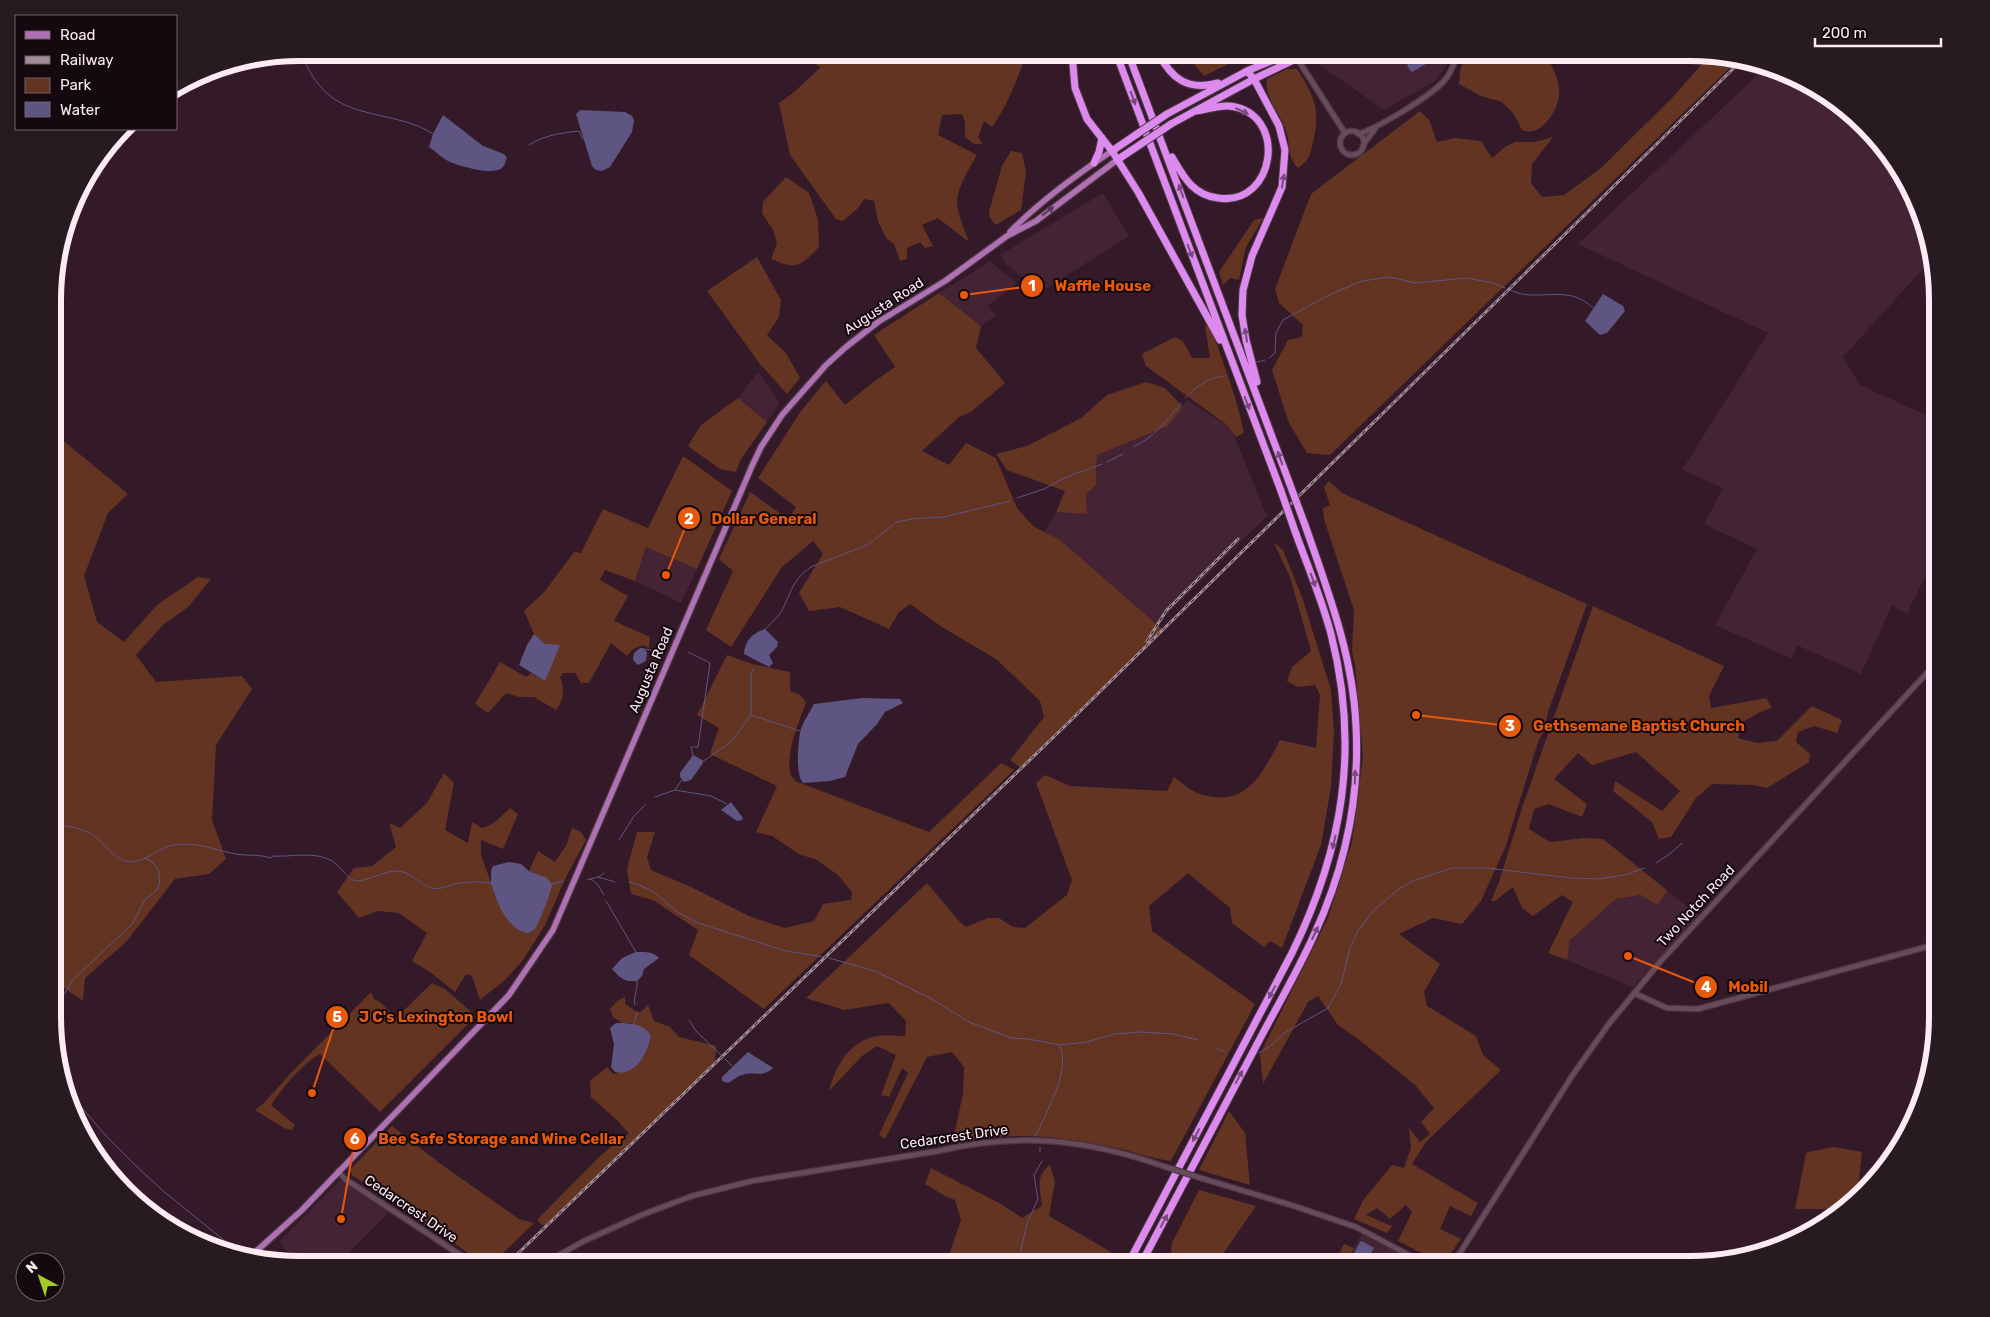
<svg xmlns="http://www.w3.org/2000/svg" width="1990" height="1317" font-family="Rubik,sans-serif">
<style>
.built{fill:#432334}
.green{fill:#633422}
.water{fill:#5f5583}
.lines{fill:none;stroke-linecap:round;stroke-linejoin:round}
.stream{stroke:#5f5583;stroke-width:1}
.minor-casing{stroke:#4c3743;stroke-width:7}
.major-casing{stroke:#4c3743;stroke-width:8}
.highway-casing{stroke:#4c3743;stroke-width:9}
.minor{stroke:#684b5a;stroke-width:4.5}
.major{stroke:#ae71b3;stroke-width:5.5}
.highway{stroke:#dc8aee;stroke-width:7}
.rail-casing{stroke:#a08b96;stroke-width:3}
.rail{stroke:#14090f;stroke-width:1;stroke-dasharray:4;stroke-linecap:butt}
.minor-bridge-casing{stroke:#4c3743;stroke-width:7;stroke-linecap:butt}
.highway-bridge-casing{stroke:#4c3743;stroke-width:9;stroke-linecap:butt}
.minor-bridge{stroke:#684b5a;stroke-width:4.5}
.highway-bridge{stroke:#dc8aee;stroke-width:7}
.oneway{fill:#784a7e}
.oneway2{fill:#593859}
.labels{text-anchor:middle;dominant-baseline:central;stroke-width:4;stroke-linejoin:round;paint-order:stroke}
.street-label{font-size:14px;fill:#fdebf4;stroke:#14090f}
.rim{fill:none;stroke:#fdebf4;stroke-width:6}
.leader{fill:none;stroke:#e8590c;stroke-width:2}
.callout-dot{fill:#e8590c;stroke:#14090f;stroke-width:2}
.mark-label{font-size:15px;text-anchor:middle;font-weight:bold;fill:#fff}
.callout-label{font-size:15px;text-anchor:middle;font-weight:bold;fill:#e8590c;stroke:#14090f;stroke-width:4;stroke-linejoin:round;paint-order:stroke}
</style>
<rect width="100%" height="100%" fill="#341a28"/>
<path class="built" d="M1329 53H1452L1448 63 1435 81 1384 110 1314 61Z
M1768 65 1828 94 1876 137 1904 177 1929 236 1933 258 1843 357 1860 385 1937 420V552L1907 614 1892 605 1861 674 1797 645 1792 659 1715 625 1757 549 1704 524 1723 488 1682 470 1768 333 1578 244Z
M1103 193 1129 236 1042 291 1007 265 1000 255Z
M990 261 1017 283 987 306 996 315 981 326 939 293Z
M758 372 780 403 767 422 738 398Z
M1187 400 1231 428 1267 516 1153 628 1043 534 1056 512 1087 513 1086 494 1098 469 1097 455 1168 426Z
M646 547 697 569 681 603 635 581Z
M1668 891 1699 916 1633 987 1567 960 1569 940 1616 899 1642 895 1664 898Z
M340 1180 389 1212 338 1264H300L279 1242Z
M1362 1234 1418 1264H1344Z"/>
<path class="green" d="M790 53H1027C1017 79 1008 105 992 127L984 121 978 137 983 144H974L965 137V122L962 114 942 115 938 135 977 155C970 167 956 190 957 204 959 217 964 229 969 242L938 218 922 225 933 246 925 248 920 242 907 248V259L900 261 894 244 886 238 878 221 874 201 864 199 858 208 843 221 836 219 790 155 779 103 793 93 821 67Z
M1185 53H1251L1204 76Z
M1465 53H1544C1551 64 1558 76 1559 89 1561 104 1548 127 1533 131 1529 132 1526 131 1522 130L1514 114 1502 102 1481 96 1459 84 1460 72Z
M1709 56 1738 60 1330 455 1307 453 1289 423 1272 370 1288 340 1302 337 1303 325 1279 303 1275 289 1311 194 1420 111 1429 120 1437 142 1455 138 1481 141 1492 158 1505 147 1515 142H1535L1553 137 1532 164 1531 183 1542 197 1564 195 1601 168 1672 98Z
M1287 69H1297C1314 95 1321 110 1313 142 1311 153 1308 162 1298 168 1288 158 1290 147 1287 134 1283 116 1263 97 1267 79Z
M1011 151 1022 153 1026 172 1021 210 996 225 990 218 989 212 1002 166Z
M786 177 809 193 818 220 819 247C799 267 798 270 771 259L777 243 773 230 762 213 763 202Z
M1263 218 1246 247 1239 280 1230 278 1223 285 1219 272 1254 220Z
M757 257 781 300 779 317 767 335 786 353 800 378 787 394 760 364 707 291Z
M939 293 981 326 976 348 1005 383 971 412 959 417 922 451 949 465 966 443 996 458 1017 508 1033 526 1060 540 1163 630 1021 768 1010 760 1044 717 1040 701 996 659 942 627 910 604 899 612 889 629 840 607 809 611 799 593 823 554 813 541 782 567 731 647 706 630 733 571 719 559 750 492 788 519 796 507 758 478 801 411 826 381 845 405 872 383 895 367 874 335Z
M1205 326H1211C1222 362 1237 396 1244 433L1236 437 1227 425 1146 366 1142 354 1175 337 1183 341 1192 358H1210Z
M1146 382 1165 388 1183 407 1168 426 1097 455 1096 485 1086 494 1087 514 1056 512 1065 491 1007 470 996 454 1027 446 1081 418 1107 395Z
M738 398 767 422 741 459 736 472 720 469 688 446 701 425Z
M60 438 128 494 108 513 84 576 97 622 124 642 157 605 198 577 211 579 188 607 163 625 136 655 156 682 242 676 252 689 216 745 212 820 226 859 209 874 175 879 126 942 85 978 83 1001 55 982V441Z
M683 456 732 491 697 569 646 547 635 581 605 570 600 580 628 596 614 621 650 637 649 648 643 645 633 649 627 656 611 643 589 683H581L575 673H563L560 677C565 689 564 700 556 710L534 697H519L506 693 488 713 475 704 500 662 526 677 531 673 544 680 545 644 534 634 524 611 545 591 574 552 581 553 603 509 648 528Z
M1329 481 1342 493 1587 604 1548 712 1544 731 1538 742 1505 848 1481 901 1462 924 1433 918 1399 934 1440 964 1424 992 1427 1006 1476 1036 1483 1055 1501 1070 1426 1142 1412 1164 1478 1203 1471 1216 1450 1206 1440 1229 1461 1239 1443 1264 1398 1241 1412 1212 1406 1205 1390 1219 1377 1208 1366 1215 1392 1226 1387 1233 1354 1219 1364 1199 1392 1165 1404 1168 1411 1148 1409 1128 1420 1142 1430 1134 1421 1122 1434 1108 1415 1085 1362 1042 1338 1025 1318 996 1308 1002 1263 1084 1260 1054 1328 918 1352 842 1363 757 1355 664 1352 652 1354 610 1324 519 1323 508 1330 505 1324 487Z
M1274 543 1283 550 1302 597 1331 690 1334 732 1331 787 1321 845 1282 948 1270 941 1264 947 1232 923 1230 908 1188 873 1149 906 1152 931 1255 1004 1171 1161C1149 1158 1129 1150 1107 1146 1059 1136 1007 1131 959 1143L953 1141 963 1093 964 1067 952 1052 927 1057 885 1139 879 1135 908 1073 902 1068 889 1097 881 1095 896 1055 877 1046 862 1056 829 1091C835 1066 850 1041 877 1036 886 1035 896 1036 905 1036L906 1021 889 1003 844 1010 806 998 927 883 957 919 966 927 988 918H999L1013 927 1025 928 1067 895 1072 880 1036 783 1045 775 1070 786 1167 791 1174 777C1182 783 1191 791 1200 794 1246 809 1262 774 1280 740L1316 748 1320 695 1315 685 1298 687 1287 681 1292 667 1311 651 1290 577Z
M1593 606 1724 666 1709 696 1711 708 1766 698 1772 708 1760 712 1741 723 1738 738 1757 743 1777 741 1812 706 1842 720 1837 733 1814 726 1798 732 1796 742 1810 754 1809 762 1767 788 1753 785 1712 784 1696 798 1671 837 1659 839 1652 822 1613 791 1615 781 1662 811 1680 791 1636 752 1592 765 1578 753 1554 779 1587 804 1582 817 1549 804 1534 809 1529 829 1550 842 1584 838 1603 839 1668 891 1657 905 1641 895 1616 899 1570 940 1567 960 1548 953 1573 902 1562 895 1533 916 1522 908 1513 887 1495 901H1491L1499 882 1523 805Z
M727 655 752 664 790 672V691L800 695 806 702C800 719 786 753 790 771 790 774 793 778 795 781L929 832 1001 763 1014 770 764 1009 689 955 698 930 653 900 631 894 627 869 637 832H655L647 857 651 870 691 887 751 917 785 928 814 921 823 904 851 900 852 892 838 875 817 860 799 854 772 836 756 832 777 786 710 754 719 728 697 715Z
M444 773 454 783 445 830 468 843 472 822 482 828 494 823 510 808 518 814 503 849 481 840V855L499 905 512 925 531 932C540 925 541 912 546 902L534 873 529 871 538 851 555 862 567 844 572 828 581 832 586 840 566 877 545 925 523 960 506 979 480 1000 472 976 466 974 455 992 430 972 412 961 427 933 399 913 378 911 359 918 337 892 354 868 372 866 396 847 389 823 400 828 427 803Z
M432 983 445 989 476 1016 380 1112 320 1054C300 1066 284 1086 271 1105L295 1125 292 1130 284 1128 255 1110 264 1103 289 1075 371 992 374 999 380 1002 396 1018Z
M625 997V1004L637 1012H641L648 1005 654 1021 670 1027 679 1037 716 1046 715 1065 545 1227 537 1220 598 1158 621 1138 629 1134 619 1122 591 1097 590 1081 607 1067 613 1074C638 1069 643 1061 651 1039L631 1023H622L613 1017 610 1009 617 1001Z
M1229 1111 1245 1133 1250 1185 1199 1170Z
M392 1126 438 1162 519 1219 534 1223 492 1264H485L352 1175 350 1170Z
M1834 1147 1862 1152 1857 1198 1845 1209H1795L1806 1154 1808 1152Z
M1050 1165 1055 1181 1049 1216 1111 1252 1103 1264H946L961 1220 955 1200 945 1196 925 1184 931 1168 1001 1204 1022 1218 1042 1206C1040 1190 1035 1176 1050 1165Z
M1199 1190 1256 1206 1216 1264H1165L1171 1252 1172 1243Z
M1344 1244 1354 1248C1349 1256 1344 1264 1334 1264Z"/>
<path class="water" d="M1427 53H1445L1412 72 1409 69 1407 65Z
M580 110 625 112 632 116 634 120 632 132 610 167 602 171 596 170 592 166 576 114Z
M443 115 483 146 504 154 507 158C505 161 505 166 502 168 493 176 458 166 448 161 441 157 435 151 429 147L433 134Z
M1603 294 1623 306 1625 311 1607 333 1600 335 1585 321Z
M765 629 778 642 777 647 769 655 773 663 769 667 744 654C745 640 753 633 765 629Z
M534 634 545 644 560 645 545 681 519 665 527 645Z
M640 648H643L647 652 646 661 638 665 633 660 634 653Z
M862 698 900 699 903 703 885 712 877 724 858 744 845 777 830 781 803 783C795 774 798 740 801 729 804 720 810 712 814 704Z
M693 755 702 760 703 763 691 780 684 782 680 777V773Z
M731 802 743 818 742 820 737 821 721 810Z
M509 862 521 864 529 871 547 878 552 884C552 890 539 924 535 929 532 931 531 932 528 933 512 931 501 912 496 898 494 893 493 887 490 883 493 878 489 872 493 866Z
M636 952C645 952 653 951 659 958L644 969 642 976 637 981C624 982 620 978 612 969L622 958Z
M616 1023C629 1023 644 1023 651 1036 648 1053 635 1077 615 1072L611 1067 614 1044 610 1028Z
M748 1052 773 1068C763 1078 754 1071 742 1075 737 1076 733 1081 728 1083L722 1081V1077Z
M1362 1241 1374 1248 1365 1264H1348L1360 1242Z"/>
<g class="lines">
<path class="stream" d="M300 53C306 64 311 76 320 86 347 120 399 111 433 134
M529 145C544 135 562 133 579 131L583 139
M1510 290C1538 304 1567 282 1593 308
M1269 358 1275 353 1276 333 1283 320 1329 295 1362 281 1390 277 1415 283 1467 278 1493 283 1505 288
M1254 363 1265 360
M1185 398C1197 386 1207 378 1224 376
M1133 447C1153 438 1167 421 1181 403
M1107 462 1123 454
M1017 498 1044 489 1064 478 1102 464
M765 629C771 624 777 618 781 612 792 592 791 581 811 567L867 545 897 522 911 519 944 517 1010 501
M644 649 651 650
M688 652 710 663 698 747H691L693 755
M751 715 800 731
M702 762 731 742 751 715V674L754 668
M675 790 682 780
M655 797 675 790 711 796 727 804
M55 823C69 828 85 827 97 838 107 847 116 861 131 862 144 862 157 850 169 846 194 840 213 850 236 854 247 856 260 854 270 858L274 856C292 857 315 851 332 861 340 866 346 877 355 881 370 881 382 871 397 871 412 872 418 884 432 888 440 890 447 886 455 884 466 882 478 881 490 883
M619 840 634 816 645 805
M1656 863 1671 853 1682 843
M599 877 604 873
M591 879 598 885 604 895
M587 880 598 877 615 882
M629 882 637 884 652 891 679 913 698 923 786 951 824 957
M552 884 564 881
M606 901 636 952
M829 958 875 971 932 999 969 1022 1011 1038 1028 1039 1060 1045 1087 1042 1114 1034 1140 1032 1173 1034 1198 1040
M635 1005C633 997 638 990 637 981
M55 1009 72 981 133 923 144 901 158 889 160 879 158 869 152 862 145 858
M689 1020 696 1031 721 1055
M634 1023 637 1012
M1217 1049 1225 1052
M1259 1053 1270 1046 1286 1032 1328 1008 1341 984 1350 948 1358 931 1374 910 1399 889 1415 880 1452 868H1487L1571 878 1597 879 1625 875 1644 868
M725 1059 732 1066
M70 1094 107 1137 133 1163 162 1190 231 1246 232 1253
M1035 1136 1039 1129C1049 1106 1070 1071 1060 1046
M1040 1152V1147
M1018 1264 1027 1223 1038 1199 1034 1175 1042 1161"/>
<defs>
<path id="minor" d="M1302 66 1345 133
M1340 143a12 12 0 1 1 24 0a12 12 0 1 1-24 0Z
M1358 134C1380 127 1429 97 1444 81 1451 73 1455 63 1456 53
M1363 145 1375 129
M1634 993 1667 1008 1698 1009 1937 944
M338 1171 345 1179 474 1264
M1204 1179 1291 1205 1356 1227 1426 1264
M543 1264 584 1241 644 1214 692 1196 752 1181 938 1151C1018 1132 1086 1139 1163 1166
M1453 1264 1572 1076 1608 1025 1660 962 1937 662"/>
<path id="major" d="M1010 232C1040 201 1076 175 1112 151
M251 1256 302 1210 509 995 553 930 752 466 761 447 782 415 826 365 846 347 878 322 945 281 1007 236 1036 221 1117 160"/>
<path id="highway" d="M1072 53 1075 88 1087 119 1112 151 1138 192 1220 340
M1116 53 1281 491
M1128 53 1289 482
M1158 53C1172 79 1187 91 1218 83
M1247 71 1254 79 1279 126 1285 150 1282 187 1252 256 1243 290 1242 315 1246 340 1257 382
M1167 114 1247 71 1290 53
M1171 124 1254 79 1308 53
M1112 151 1137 134
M1172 157C1178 167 1183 177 1191 185 1199 193 1208 197 1218 198 1276 207 1289 112 1229 106 1218 105 1206 110 1195 111
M1117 160 1141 144
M1094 163 1099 152 1102 138
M1128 1264 1292 953C1343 849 1360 748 1331 634 1322 600 1308 567 1296 534
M1141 1264C1178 1193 1216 1123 1253 1052 1273 1013 1296 975 1314 935 1344 870 1360 798 1356 726 1353 656 1328 591 1305 525"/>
</defs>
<use href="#minor" class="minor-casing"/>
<use href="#major" class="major-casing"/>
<use href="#highway" class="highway-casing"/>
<use href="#minor" class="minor"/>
<use href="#major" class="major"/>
<use href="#highway" class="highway"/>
<defs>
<path id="rail" d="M1147 641 1166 611 1238 539
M507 1264 1065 726 1741 61"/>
</defs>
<use href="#rail" class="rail-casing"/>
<use href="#rail" class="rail"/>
<defs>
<path id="minor-bridge" d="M1293 53 1302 66
M1163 1166 1204 1179"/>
<path id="highway-bridge" d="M1137 134 1167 114
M1141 144 1171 124
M1289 482 1305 525
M1281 491 1296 534"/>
</defs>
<use href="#minor-bridge" class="minor-bridge-casing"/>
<use href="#highway-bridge" class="highway-bridge-casing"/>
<use href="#minor-bridge" class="minor-bridge"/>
<use href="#highway-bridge" class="highway-bridge"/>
</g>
<defs><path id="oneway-solid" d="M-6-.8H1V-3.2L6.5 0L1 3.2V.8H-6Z" transform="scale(1.25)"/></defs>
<g class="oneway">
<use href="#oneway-solid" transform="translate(1133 98) rotate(70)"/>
<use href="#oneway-solid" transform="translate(1242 111) rotate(25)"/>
<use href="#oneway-solid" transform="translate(1283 181) rotate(-81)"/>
<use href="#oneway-solid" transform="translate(1181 191) rotate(-110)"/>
<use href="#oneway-solid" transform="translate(1190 251) rotate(69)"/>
<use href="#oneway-solid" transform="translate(1246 335) rotate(-99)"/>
<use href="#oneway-solid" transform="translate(1247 403) rotate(69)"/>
<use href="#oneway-solid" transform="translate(1280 458) rotate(-110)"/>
<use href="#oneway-solid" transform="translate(1313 580) rotate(70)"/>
<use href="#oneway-solid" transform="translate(1355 777) rotate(-88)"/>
<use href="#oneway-solid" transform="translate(1334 842) rotate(103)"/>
<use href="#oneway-solid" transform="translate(1315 933) rotate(-65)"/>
<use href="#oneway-solid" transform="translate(1272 992) rotate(118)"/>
<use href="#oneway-solid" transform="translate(1239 1077) rotate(-62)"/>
<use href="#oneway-solid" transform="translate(1196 1135) rotate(118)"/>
<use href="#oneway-solid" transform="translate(1164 1221) rotate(-62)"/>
</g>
<use class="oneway2" href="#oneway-solid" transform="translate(1048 211) rotate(-38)"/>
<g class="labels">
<g class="street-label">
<text transform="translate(884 306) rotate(-33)">Augusta Road</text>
<text transform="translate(651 670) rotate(-67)">Augusta Road</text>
<text transform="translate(1696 906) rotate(-47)">Two Notch Road</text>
<text transform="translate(954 1137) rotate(-8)">Cedarcrest Drive</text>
<text transform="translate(411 1209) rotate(34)">Cedarcrest Drive</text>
</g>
</g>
<path d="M0 0H1990V1317H0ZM300 61H1690A239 239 0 0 1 1929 300V1017A239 239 0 0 1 1690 1256H300A239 239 0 0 1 61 1017V300A239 239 0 0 1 300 61Z" fill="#271b21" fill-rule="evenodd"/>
<path class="rim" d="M300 61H1690A239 239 0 0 1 1929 300V1017A239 239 0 0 1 1690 1256H300A239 239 0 0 1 61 1017V300A239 239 0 0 1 300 61Z"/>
<path class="leader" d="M964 295L1032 286M666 575L689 518M1416 715L1510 726M1628 956L1706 987M312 1093L337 1017M341 1219L355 1139"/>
<g class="callout-dot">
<circle cx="964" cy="295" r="5"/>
<circle cx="666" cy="575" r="5"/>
<circle cx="1416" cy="715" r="5"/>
<circle cx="1628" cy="956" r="5"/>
<circle cx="312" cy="1093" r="5"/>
<circle cx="341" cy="1219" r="5"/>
<circle cx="1032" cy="286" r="12"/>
<circle cx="689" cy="518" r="12"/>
<circle cx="1510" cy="726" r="12"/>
<circle cx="1706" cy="987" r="12"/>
<circle cx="337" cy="1017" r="12"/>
<circle cx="355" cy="1139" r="12"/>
</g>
<g class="mark-label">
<text x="1032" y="291">1</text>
<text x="689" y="524">2</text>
<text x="1510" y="731">3</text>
<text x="1706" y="992">4</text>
<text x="337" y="1022">5</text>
<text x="355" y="1144">6</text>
</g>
<g class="callout-label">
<text x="1103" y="291">Waffle House</text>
<text x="764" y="524">Dollar General</text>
<text x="1639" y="731">Gethsemane Baptist Church</text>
<text x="1748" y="992">Mobil</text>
<text x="436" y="1022">J C's Lexington Bowl</text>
<text x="501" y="1144">Bee Safe Storage and Wine Cellar</text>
</g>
<rect x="15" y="15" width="162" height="115" fill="#14090f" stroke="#71636b"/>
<rect x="25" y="31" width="25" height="8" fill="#ae71b3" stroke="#71636b"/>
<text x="60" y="40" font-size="15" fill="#fdebf4">Road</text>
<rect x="25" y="56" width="25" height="8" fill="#a08b96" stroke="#71636b"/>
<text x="60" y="65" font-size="15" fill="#fdebf4">Railway</text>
<rect x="25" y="78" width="25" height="15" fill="#633422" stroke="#71636b"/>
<text x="60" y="90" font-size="15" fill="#fdebf4">Park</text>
<rect x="25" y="102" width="25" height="15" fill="#5f5583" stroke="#71636b"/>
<text x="60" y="115" font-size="15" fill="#fdebf4">Water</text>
<g transform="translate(40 1277) rotate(320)"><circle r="24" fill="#14090f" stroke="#71636b"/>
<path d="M0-4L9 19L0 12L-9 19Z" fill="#a3c927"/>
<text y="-8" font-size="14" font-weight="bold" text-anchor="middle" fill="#fdebf4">N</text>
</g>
<path d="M1815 38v8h126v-8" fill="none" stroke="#fdebf4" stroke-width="2.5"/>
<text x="1822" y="38" font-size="15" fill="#fdebf4" stroke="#14090f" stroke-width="4" paint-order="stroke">200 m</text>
</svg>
